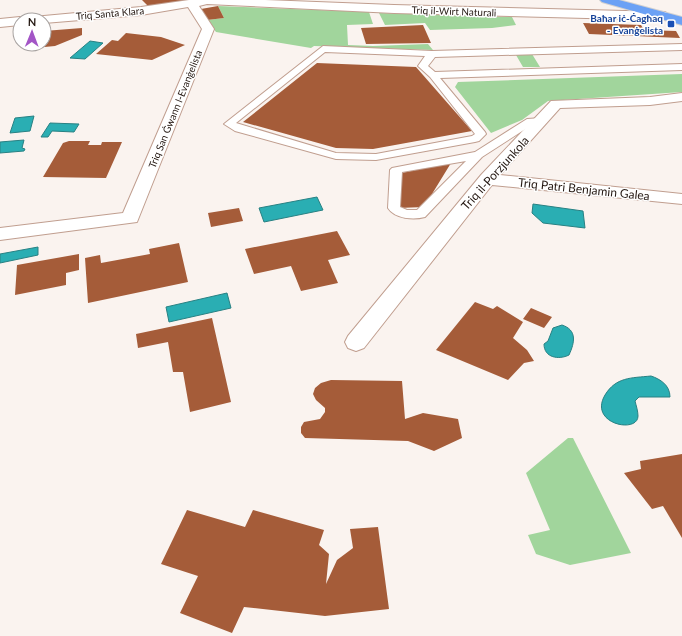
<svg xmlns="http://www.w3.org/2000/svg" width="682" height="636" font-family="Lato,sans-serif">
<style>
.green{fill:#a1d59c}
.water{fill:#2aaeb3;stroke:#288183}
.building{fill:#a55c39}
.lines{fill:none;stroke-linecap:round;stroke-linejoin:round}
.lane-casing{stroke:#c09e8f;stroke-width:2}
.street-casing{stroke:#c09e8f;stroke-width:2}
.highway-casing{stroke:#d3d1d0;stroke-width:2}
.lane{fill:#fff;fill-rule:evenodd}
.street{fill:#fff;fill-rule:evenodd}
.highway{fill:#6ba1f5;fill-rule:evenodd}
.transit-dot{fill:#1a4fb4;stroke:#fff;stroke-width:1.5}
.labels{text-anchor:middle;dominant-baseline:central;stroke-width:3;stroke-linejoin:round;paint-order:stroke}
.far-street-label{font-size:10px;fill:#251913;stroke:#fff}
.far-transit-label{font-size:10px;font-weight:bold;fill:#164399;stroke:#fff;text-anchor:end}
.street-label{font-size:12px;fill:#251913;stroke:#fff}
</style>
<rect width="100%" height="100%" fill="#faf3ef"/>
<path class="green" d="M218 6 369 12 373 24 347 25 348 45 373 46 428 44 433 50 314 46 311 48 216 32 207 20 224 18Z
M379 13 512 17 516 25 492 28 430 30 425 23 385 25Z
M532 54 540 67H523L516 55Z
M682 74V92L548 101 522 120 491 133 455 87 458 82Z
M568 438H573L631 553 570 565 536 554 528 535 550 530 526 473Z"/>
<path class="water" d="M90 41 103 43 85 59 70 58Z
M34 116 30 131 10 133 15 118Z
M50 123 79 124 74 132 52 131 48 137H41Z
M24 140 22 148 25 149 24 151 0 153V142Z
M317 197 323 210 264 222 259 208Z
M533 204 583 211 585 228 543 223 532 213Z
M38 247V255L0 263V254Z
M227 293 231 308 169 322 166 307Z
M562 325C577 330 575 342 569 355 559 360 544 358 544 344L548 341 553 328Z
M651 376C660 379 670 385 670 397H639L635 401C636 405 638 411 638 416 638 434 588 424 605 395 616 377 631 378 651 376Z"/>
<path class="building" d="M142 0H184V1L150 8Z
M218 6 224 18 207 20 201 9Z
M583 23 641 25 644 30 676 31 680 38 589 34Z
M423 25 431 43 366 44 361 28Z
M82 28V35L55 46 34 48V44H44V31Z
M126 33 161 37 185 45 152 60 96 54 112 40 118 41Z
M317 63 416 67 472 131 373 149 336 148 243 122Z
M69 141H90L88 145H101L102 142H122L106 178 43 177 63 143Z
M451 163 424 207 398 208 401 173Z
M239 208 243 221 211 227 208 213Z
M337 231 350 255 328 260 338 283 301 291 291 266 254 274 245 249Z
M179 243 188 282 88 303 85 258 100 255 101 263 150 254 149 249Z
M79 254V270L66 273V285L15 295 17 265Z
M475 302 493 309 497 306 523 322 513 338 527 350 534 361 524 363 508 380 436 350Z
M531 308 552 317 544 328 523 319Z
M212 318 231 402 190 412 183 372H173L168 342 138 348 136 334Z
M331 380 402 381 405 419 423 413 458 419 462 438 434 451 408 441 305 438 301 433V427L304 422 320 419 325 412V408L316 400 313 394 315 388 321 383Z
M682 454V538L663 506 652 509 624 473 641 469 640 461Z
M187 510 245 527 253 510 324 530 319 545 329 554 326 584 337 560 353 548 350 529 378 527 389 609 325 616 244 607 232 633 180 613 198 576 161 564Z"/>
<g class="lines">
<defs>
<path id="lane" d="M682 44V50L435 57 428 66 435 72 682 64V70L440 78 485 132 486 134 479 141 475 142 376 160 336 159 235 131 224 124 323 46 432 51ZM325 52 425 56 418 66 430 77 475 134 472 136 376 154 336 153 236 123Z
M542 118 547 121 546 123 533 124 482 157 425 217C414 220 395 219 388 208L390 170 392 168 475 152 527 119ZM466 161 417 210H407L400 207 402 172Z"/>
<path id="street" d="M189 0H265L394 5 665 12 671 16 665 20 394 13 207 4 199 6 214 29 137 222 0 240V228L123 213 202 29 188 7 141 15 44 23V20H31L33 17 141 7Z
M20 17 25 20H20V25L0 27V19Z
M682 93V101L650 105 560 108 500 175 682 194V204L492 185 364 348 356 351 348 348 345 342 348 336 481 175 551 101 650 97Z"/>
<path id="highway" d="M600 0H619L682 17V25L602 2Z"/>
</defs>
<use href="#lane" class="lane-casing"/>
<use href="#street" class="street-casing"/>
<use href="#highway" class="highway-casing"/>
<use href="#lane" class="lane"/>
<use href="#street" class="street"/>
<use href="#highway" class="highway"/>
</g>
<rect class="transit-dot" x="667" y="20" width="8" height="8" rx="2"/>
<g class="labels">
<g class="far-street-label">
<text transform="translate(454 11) rotate(2)">Triq il-Wirt Naturali</text>
<text transform="translate(110 13) rotate(-5)">Triq Santa Klara</text>
<text transform="translate(175 109) rotate(-68)">Triq San Ġwann l-Evanġelista</text>
</g>
<g class="far-transit-label">
<text x="663" y="18">Baħar iċ-Ċagħaq<tspan x="663" dy="12">- Evanġelista</tspan></text>
</g>
<g class="street-label">
<text transform="translate(495 173) rotate(-48)">Triq il-Porzjunkola</text>
<text transform="translate(584 189) rotate(6)">Triq Patri Benjamin Galea</text>
</g>
</g>
<g transform="translate(32 32) rotate(1)"><circle r="19" fill="#ffffff" stroke="#a8a3a1"/>
<path d="M0-3L7 15L0 10L-7 15Z" fill="#a355c6"/>
<text y="-6" font-size="11" font-weight="bold" text-anchor="middle" fill="#251913">N</text>
</g>
</svg>
